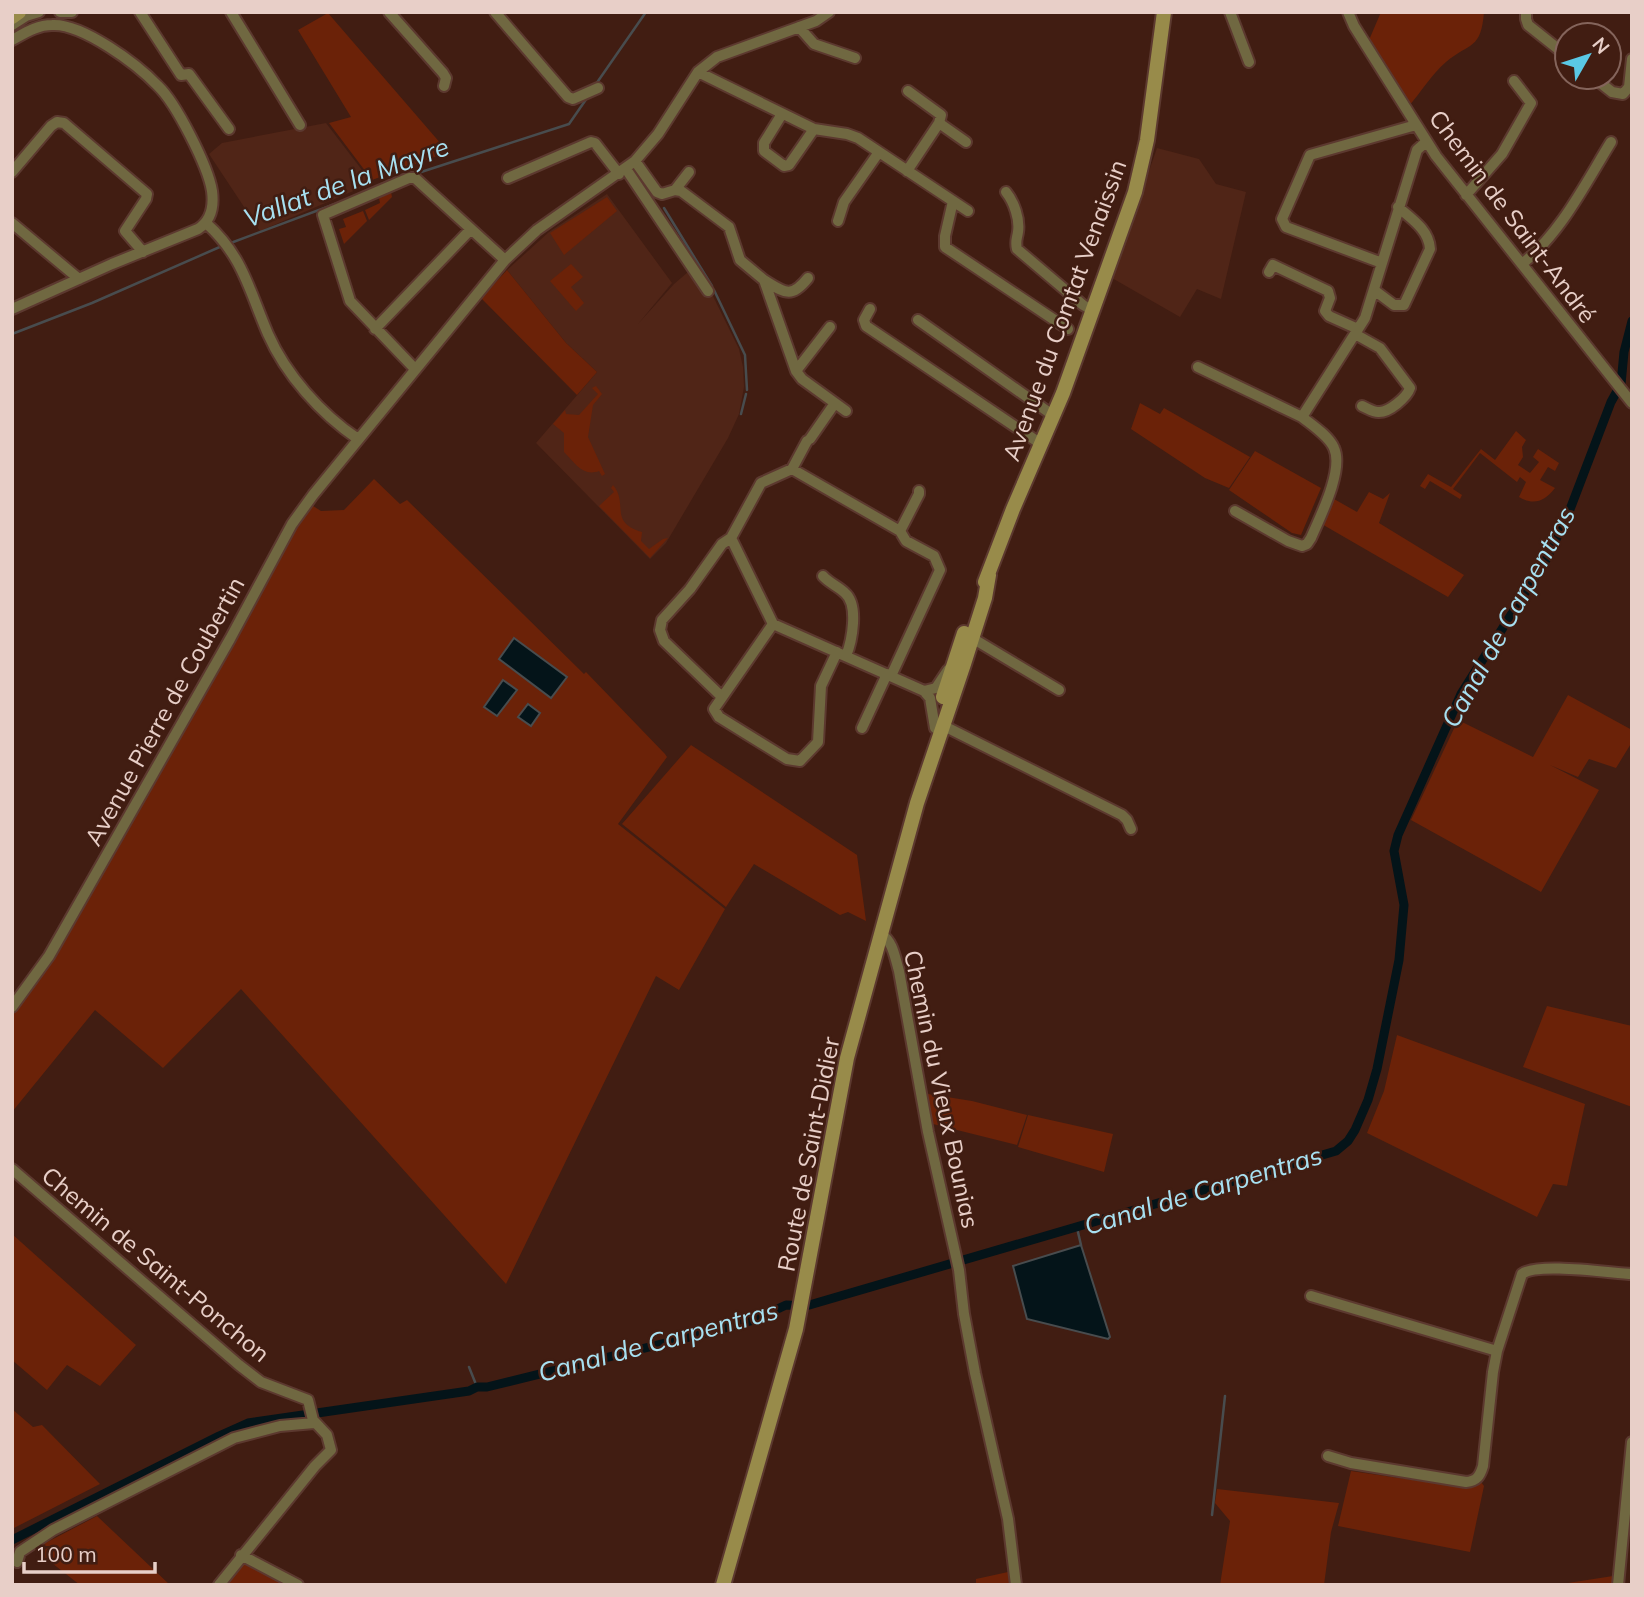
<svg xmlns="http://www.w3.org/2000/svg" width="1644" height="1597" font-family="Mulish,sans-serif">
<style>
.built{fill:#502517}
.green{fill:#6b2208}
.water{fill:#041419;stroke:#484c4e;stroke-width:2}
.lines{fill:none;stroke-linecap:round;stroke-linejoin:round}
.stream{stroke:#484c4e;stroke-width:2.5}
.canal{stroke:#041419;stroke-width:9}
.minor-casing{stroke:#5c392f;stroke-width:14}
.secondary-casing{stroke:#5c392f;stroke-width:18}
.minor{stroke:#706841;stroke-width:10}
.secondary{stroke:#988b4a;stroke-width:14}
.labels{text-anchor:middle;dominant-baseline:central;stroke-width:5;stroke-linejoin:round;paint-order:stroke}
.street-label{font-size:24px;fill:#e8cfc8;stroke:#411d12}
.water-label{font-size:26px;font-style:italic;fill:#a7e0f1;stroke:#411d12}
</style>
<rect width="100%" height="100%" fill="#411d12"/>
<path class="built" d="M326 123 372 183 260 231 209 154 222 143Z
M1157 148 1199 159 1216 184 1246 192 1221 299 1197 289 1180 317 1112 278Z
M607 194 672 283 638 324 674 284 688 272 710 290 739 349 743 367 744 387 739 414 728 438 666 543 650 559 536 443 597 372 566 343 507 270 549 232Z"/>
<path class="green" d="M1381 12H1484C1481 50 1470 42 1446 62 1432 74 1421 92 1409 106L1369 40Z
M328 13 448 152 372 180 329 123 351 117 298 30Z
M391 192 392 197 369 220 365 210 380 203 379 198Z
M607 197 617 211 564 255 550 233Z
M363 211 367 221 344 244 339 229 346 227 343 219Z
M571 264 583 277 571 287 584 303 576 311 550 281Z
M507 270 566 343 597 372 577 395 481 298Z
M596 386 602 394 593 405 588 437 605 474 602 476 599 471C583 477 575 463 564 452V433L553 424 565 410 566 414 579 415 598 394 592 388Z
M1140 403 1160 414 1164 408 1250 457 1229 488 1205 478 1131 429Z
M1516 431 1526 440 1522 447 1523 457 1518 465 1530 473 1539 462 1533 457 1538 449 1559 463 1555 471 1548 467 1540 480 1555 488C1545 501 1534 506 1519 497L1526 482 1520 477 1517 482 1480 453 1453 489 1462 495 1460 499 1430 481 1425 489 1420 486 1428 474 1451 487 1481 449 1495 460Z
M1255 451 1321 488 1301 535 1292 533 1229 490Z
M374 479 400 504 407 500 584 674 586 672 665 754 667 757 618 824 725 909 679 990 656 976 506 1284 241 989 163 1068 95 1010 12 1112V1013L31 989 310 504 321 511 344 510Z
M613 485C629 504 608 522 642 532L641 541 649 549 663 539 668 538 650 558 599 506 614 492 611 488Z
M1369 492 1383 499 1390 493 1379 523 1464 575 1448 597 1320 523 1330 499H1334L1357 512Z
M1568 695 1632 730V742L1616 768 1589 759 1578 777 1550 765 1599 790 1541 892 1411 820 1458 720 1533 757Z
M691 745 857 855 866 921 848 912 840 915 754 864 726 907 622 824Z
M1547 1006 1632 1026V1107L1523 1067Z
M1397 1035 1585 1104 1567 1186 1553 1184 1537 1217 1367 1133 1384 1091Z
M928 1094 972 1101 1027 1115 1017 1145 929 1123 925 1095Z
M1028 1115 1113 1134 1104 1172 1018 1147Z
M12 1234 136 1345 100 1386 67 1365 47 1390 12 1360Z
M12 1409 33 1427 42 1425 100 1484 12 1529Z
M1351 1471 1461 1487 1473 1486 1481 1482 1484 1486 1470 1552 1338 1526Z
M1217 1489 1339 1503 1331 1532 1324 1585H1220L1230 1521 1215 1503Z
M97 1516 170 1585H80L34 1549Z
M245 1564 250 1566 287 1585H224L239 1566Z
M1008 1572 1010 1585H976V1579Z
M1613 1576V1585H1555Z"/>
<path class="water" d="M514 638 567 677 551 698 499 659Z
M503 680 517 690 497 716 484 707Z
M528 704 540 713 531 726 518 717Z
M1081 1245 1110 1337 1108 1339 1027 1319 1013 1266Z"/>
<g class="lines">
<path class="stream" d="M596 84 646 12
M415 174 569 124 587 98
M664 208 712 286
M228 244 343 201
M714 290 745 355 747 390
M12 334 92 303 222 246
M741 414 746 394
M1077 1228 1081 1245
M469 1367 477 1387
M1212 1515 1225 1396"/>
<path class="canal" d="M12 1540 219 1436 248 1423 469 1391 477 1387H487L718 1330 754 1320 786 1305 806 1306 1336 1151 1348 1141 1355 1130 1368 1100 1377 1069 1399 960 1404 905 1394 851 1398 835 1461 694 1547 558 1569 512 1611 402 1621 384 1624 352 1632 321"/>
<defs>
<path id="minor" d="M60 12H72
M140 12 181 75 189 74 229 129
M231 12 300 125
M389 12 443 73 446 78 444 86
M495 12 568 97 573 99 598 88
M1230 12 1249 62
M1348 12 1354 26 1436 156 1632 403
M1526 12V19L1528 25 1567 56
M12 25 26 16 39 12
M799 27 814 44 855 58
M12 40C25 33 37 25 52 25 82 23 137 64 158 86 176 103 208 166 212 191 214 206 212 220 198 229L112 264 12 309
M698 72 814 129 847 134 858 138 968 211
M1593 77 1612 92 1623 94 1629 87 1632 59
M782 114 764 143V151L784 166 789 165 814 129
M939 123 966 142
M635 161 657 192 662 194 675 190 681 191 729 227 740 260 764 280 796 371 802 379 846 411
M626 169 708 291
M907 171 939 123 941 115 908 91
M12 172 51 126 57 122 64 123 147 194 146 199 125 231 143 252
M508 178 591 142 595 143 619 174
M675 190 689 172
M1006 192C1014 202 1020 219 1018 232 1017 239 1015 241 1017 249L1083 305 1092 310
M1466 195 1502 154 1531 103 1514 81
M953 201 945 236V247L1068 329
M838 221 844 202 879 152
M12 223 79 279
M206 223C243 256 249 290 268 334 286 375 321 414 358 439
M1382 263 1286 227 1282 219 1310 155 1416 125
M1522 264C1561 233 1585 184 1611 142
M1269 272 1273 265 1328 291 1330 298 1325 311 1329 316 1358 329
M764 280C785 293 791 299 808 278
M1374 290 1394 305H1404L1430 249C1429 230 1412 219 1398 207
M870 309 864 320 866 326 1041 444
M918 320 1054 416
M375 329 471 229
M1355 334 1380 348 1410 388C1407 397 1389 413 1378 412 1373 412 1367 408 1362 406
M1198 367 1302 417
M415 369 350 301 323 215 409 178H415L505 260
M796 371 830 327
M810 439 835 403
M792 469 807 441
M1235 511 1288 541 1302 546 1307 544 1311 538C1320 517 1344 470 1334 448 1329 436 1312 425 1302 417L1365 318 1417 150 1426 142
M900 531 919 494V491
M731 538 761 483 792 469 900 531 906 541 934 556 940 570 891 676
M731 538 773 624 924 691 936 688 948 670
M823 576C829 583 838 586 845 593 859 605 852 641 846 656
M773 624 714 709 719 717 787 759 800 761 818 742 821 686 837 652
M967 635 1059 690
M924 691 930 698 935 728
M722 697 664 641 660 630 662 620 690 589 722 544 731 538
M942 725 1122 815 1127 820 1131 829
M862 728 887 674
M881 934C893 941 895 958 899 971L928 1132 959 1270 964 1314 975 1373 1008 1519 1016 1585
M12 1007 49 956 230 639 292 524 313 495 505 260 537 230 635 161 658 134 698 72 717 57 816 21 829 12
M12 1169 239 1365 261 1382 308 1400 313 1420 327 1435 331 1450 315 1466 219 1585
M1311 1296 1497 1351
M1328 1456 1351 1463 1466 1482C1477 1481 1480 1476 1483 1466L1493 1372 1497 1351 1522 1274C1537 1262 1610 1273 1632 1274
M241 1555 298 1585
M17 1562 20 1552 53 1530 234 1438 280 1426 314 1423
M1618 1585 1632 1442"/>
<path id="secondary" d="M12 17 19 12
M985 582 1013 509 1063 393 1135 192 1147 140 1164 12
M943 697 964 633
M723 1585 796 1329 847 1058 917 803 964 664 985 598 989 575"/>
</defs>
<use href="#minor" class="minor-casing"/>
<use href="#secondary" class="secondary-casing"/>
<use href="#minor" class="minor"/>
<use href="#secondary" class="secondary"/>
</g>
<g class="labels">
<g class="street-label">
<text transform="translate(1513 216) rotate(53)">Chemin de Saint-André</text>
<text transform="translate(1064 310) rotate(-70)">Avenue du Comtat Venaissin</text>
<text transform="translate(164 711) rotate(-61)">Avenue Pierre de Coubertin</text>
<text transform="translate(942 1089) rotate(78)">Chemin du Vieux Bounias</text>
<text transform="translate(808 1154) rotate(-79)">Route de Saint-Didier</text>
<text transform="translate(156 1264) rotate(40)">Chemin de Saint-Ponchon</text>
</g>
<g class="water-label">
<text transform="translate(346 182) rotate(-20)">Vallat de la Mayre</text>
<text transform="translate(1508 617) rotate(-61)">Canal de Carpentras</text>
<text transform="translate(1203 1190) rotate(-17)">Canal de Carpentras</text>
<text transform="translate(658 1341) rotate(-15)">Canal de Carpentras</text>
</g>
</g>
<rect width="1644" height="1597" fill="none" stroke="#e8cfc8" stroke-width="28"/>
<g transform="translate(1588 56) rotate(51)"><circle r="33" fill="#411d12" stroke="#84645b" stroke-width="2"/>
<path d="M0-5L12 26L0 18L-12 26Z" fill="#5ac8e5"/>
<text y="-10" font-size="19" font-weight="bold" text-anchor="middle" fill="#e8cfc8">N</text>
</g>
<path d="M24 1562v10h131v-10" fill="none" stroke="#e8cfc8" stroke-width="3.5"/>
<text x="35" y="1562" font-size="21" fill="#e8cfc8" stroke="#411d12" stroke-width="5" paint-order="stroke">100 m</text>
</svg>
